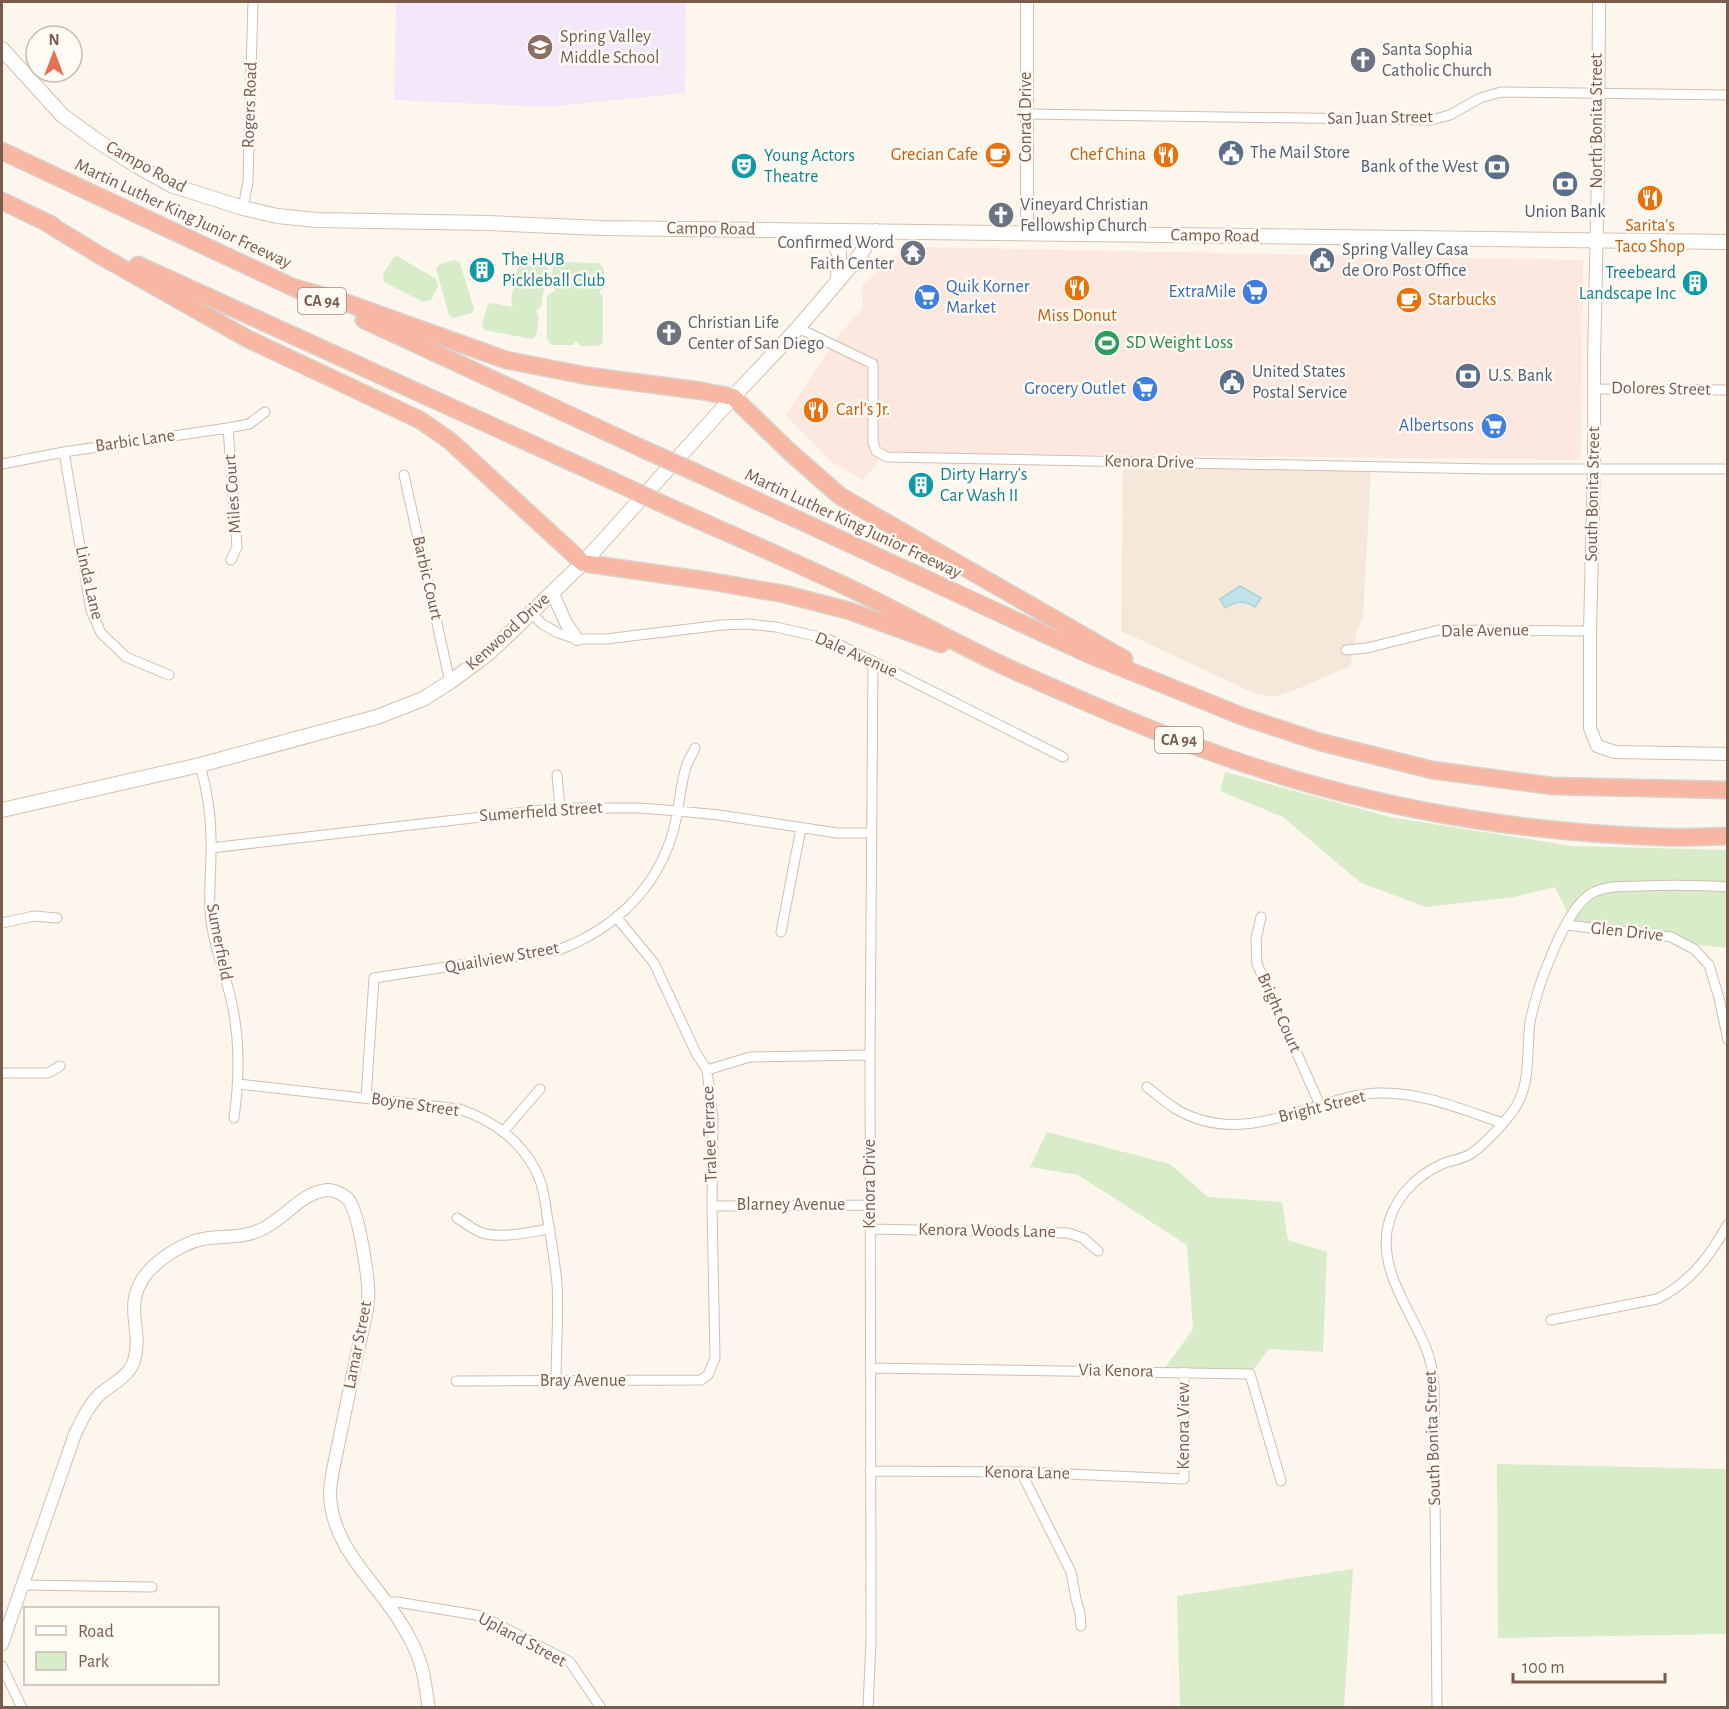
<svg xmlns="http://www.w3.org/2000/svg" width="1729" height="1709" font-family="'Alegreya Sans',sans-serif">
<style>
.residential{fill:#f5e8da}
.commercial{fill:#fde8e0}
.education{fill:#f3e8fa}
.green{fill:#d8ecc9}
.water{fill:#bfe3e8;stroke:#a5d3da;stroke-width:1.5}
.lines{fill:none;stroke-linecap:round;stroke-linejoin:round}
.minor-casing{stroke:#d1beb0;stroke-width:11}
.tertiary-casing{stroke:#d1beb0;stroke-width:14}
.secondary-casing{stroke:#d6c0b0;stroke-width:16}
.motorway-casing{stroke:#dad1cd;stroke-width:19}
.minor{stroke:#fff;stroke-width:9}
.tertiary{stroke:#fff;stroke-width:12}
.secondary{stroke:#fff;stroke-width:14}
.motorway{stroke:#f7b7a3;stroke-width:16}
.motorway-bridge-casing{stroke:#dad1cd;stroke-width:19;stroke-linecap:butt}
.motorway-bridge{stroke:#f7b7a3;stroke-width:16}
.labels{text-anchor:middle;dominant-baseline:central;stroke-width:5;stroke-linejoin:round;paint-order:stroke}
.shield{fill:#fffaf3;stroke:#a28b7f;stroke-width:1.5}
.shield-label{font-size:16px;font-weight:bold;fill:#7a5c4d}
.education-label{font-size:18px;fill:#785e54;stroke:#fffaf3;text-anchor:start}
.worship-label{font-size:18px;fill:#5b616d;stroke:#fffaf3;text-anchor:start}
.street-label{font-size:18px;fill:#7a5c4d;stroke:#fffaf3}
.service-label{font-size:18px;fill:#4e5e75;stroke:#fffaf3;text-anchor:start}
.food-label{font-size:18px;fill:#c56008;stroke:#fffaf3;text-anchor:end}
.culture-label{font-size:18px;fill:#0d838f;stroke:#fffaf3;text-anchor:start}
.shop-label{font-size:18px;fill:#366cbe;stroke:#fffaf3;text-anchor:end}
.leisure-label{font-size:18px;fill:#27864d;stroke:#fffaf3;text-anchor:start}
</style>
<rect width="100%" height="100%" fill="#fdf6ec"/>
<path class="residential" d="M1123 466 1371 469 1363 617 1357 630 1350 666 1293 691 1272 697 1254 693 1121 631Z"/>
<path class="commercial" d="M916 247 1583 260 1581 460 885 453 863 480 831 462 786 415 841 332 863 308 862 285 894 257Z"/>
<path class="education" d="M396 2H686L685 93 548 107 394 100Z"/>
<path class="green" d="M526 253 545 256 549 262 541 306 536 312 539 317 536 336 531 339 485 330 482 325 487 306 492 303 513 307 511 300 520 256Z
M397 256 436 279 438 286 431 300 423 302 384 282 383 274 394 257Z
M455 260 460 263 474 309 472 313 454 318 449 315 436 269 440 264Z
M558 262 599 263 604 269V287L599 292 603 297V342L598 346H581L576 341 573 345H551L547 339V296L552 292 556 291 551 286 553 266Z
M1225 772 1390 817 1572 846 1727 850V948L1576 931 1555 887 1515 897 1426 907 1361 883 1283 817 1220 791Z
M1047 1132 1170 1164 1208 1197 1282 1202 1288 1240 1327 1252 1323 1352 1269 1349 1250 1374 1162 1372 1193 1329 1187 1245 1078 1175 1030 1167Z
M1497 1464 1727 1469V1634L1498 1638Z
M1353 1569 1344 1707H1180L1177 1596Z"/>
<path class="water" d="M1240 586 1261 598 1255 607C1245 600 1235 601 1225 608L1220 599Z"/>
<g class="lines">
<defs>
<path id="minor" d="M1026 114 1431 120 1450 115 1480 98 1501 92 1728 95
M243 208 248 181 253 2
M798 328 873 364V442L876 451 887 457 1490 469H1728
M1594 389 1728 390
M228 428 237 547 231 560
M64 452 91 611 101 633 126 657 169 675
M2 464 64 452 228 428 249 424 265 412
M404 475 450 682
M531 612 542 624 558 633 577 639H606L722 625 748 624 776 627 828 639 1063 757
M1346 650 1367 648 1439 630 1590 631
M200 765C208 793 212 823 211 851 211 871 209 891 210 911 212 944 227 976 233 1009 240 1045 239 1082 234 1118
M557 775 560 808
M211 848 560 808H639L678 811 719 815 837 833H871
M1261 917 1256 939 1257 964 1320 1105
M2 923 34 916 57 918
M1566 925 1671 937 1694 949 1709 965 1719 998 1728 1040
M781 932 801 828
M707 1070 750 1057 870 1055
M2 1073H48L60 1066
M239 1084 459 1109C492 1120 520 1140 536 1171 543 1185 545 1200 547 1215 551 1238 555 1261 557 1284 559 1316 556 1349 556 1381
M1147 1087C1156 1094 1166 1103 1176 1109 1225 1138 1272 1120 1322 1105 1341 1099 1363 1092 1384 1093 1425 1093 1465 1111 1503 1123
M366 1098 374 978 558 950C613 930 656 890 673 832 679 811 680 784 687 764 689 759 693 753 695 748
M503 1132 540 1089
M712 1206 870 1205
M457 1218C465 1223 474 1230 482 1233 503 1239 529 1232 550 1229
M870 1229 1068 1233 1083 1238 1098 1251
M1551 1320 1657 1299C1690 1283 1710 1256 1728 1224
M870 1368 1250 1374 1281 1481
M456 1381 701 1380 708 1375 715 1358 712 1206 713 1120 707 1070 696 1053 654 963 617 918
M870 1471 1021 1472 1184 1479V1372
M1021 1472 1071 1572 1076 1599 1080 1613 1081 1626
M23 1585 152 1587
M386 1602H397L482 1616 570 1662 601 1708
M2 1666 22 1708
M868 1708 871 1640 870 1055 873 661
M1437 1708 1434 1386C1433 1372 1431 1359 1425 1346 1410 1309 1381 1274 1387 1231 1392 1200 1414 1177 1442 1164 1452 1160 1464 1159 1472 1153 1485 1144 1504 1123 1513 1111 1532 1085 1526 1052 1530 1022 1536 991 1564 909 1592 893 1607 885 1625 887 1641 886 1670 885 1698 885 1728 887"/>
<path id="tertiary" d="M1599 2 1598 171 1594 361V468L1590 631V728L1597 746 1615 752 1728 754
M1027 233V2
M552 592 566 623 577 639
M2 1644 75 1434C82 1420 88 1406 99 1395 111 1384 129 1377 134 1361 144 1329 121 1305 147 1273 161 1257 187 1240 209 1238 230 1236 247 1238 266 1227 287 1216 302 1192 328 1190 334 1190 343 1194 348 1199 359 1212 370 1283 368 1301 366 1319 361 1337 357 1354 349 1393 341 1431 333 1470 332 1477 330 1486 330 1493 331 1548 376 1581 402 1625 409 1636 416 1650 420 1662 425 1676 426 1693 429 1708"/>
<path id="secondary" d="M2 49 62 115 96 140 137 166 171 185 243 208 277 216 317 220 488 223 601 228 1728 242
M829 231 839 253 838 281
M2 810 200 765 377 717 423 699 450 682 489 653 583 563 733 397 798 328 860 255 875 231"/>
<path id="motorway" d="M2 151 305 293
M2 201 52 225
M42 220 101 256 248 339 420 420 449 440 583 563 709 581 784 594 850 611 941 644
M138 265 613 481
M296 288 344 302 506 360 588 376 702 391 733 397 791 453 840 496 1124 659
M364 320 643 449
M699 474 1088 654 1244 717 1320 742 1432 770 1552 786 1728 790
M669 507C734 536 800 564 864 595 915 620 964 648 1015 671 1113 715 1217 759 1321 787 1431 817 1546 833 1660 837 1682 838 1705 837 1728 836"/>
</defs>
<use href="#minor" class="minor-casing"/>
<use href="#tertiary" class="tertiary-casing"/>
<use href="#secondary" class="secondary-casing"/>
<use href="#motorway" class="motorway-casing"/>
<use href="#minor" class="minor"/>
<use href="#tertiary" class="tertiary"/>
<use href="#secondary" class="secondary"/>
<use href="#motorway" class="motorway"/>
<defs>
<path id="motorway-bridge" d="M643 449 699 474
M613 481 669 507"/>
</defs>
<use href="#motorway-bridge" class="motorway-bridge-casing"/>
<use href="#motorway-bridge" class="motorway-bridge"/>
</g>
<defs>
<symbol id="school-disc" viewBox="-11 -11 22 22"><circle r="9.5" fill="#8d6e63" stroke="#fffaf3"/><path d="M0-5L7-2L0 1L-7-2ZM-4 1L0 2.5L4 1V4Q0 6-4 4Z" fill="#fff"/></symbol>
<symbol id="church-disc" viewBox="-11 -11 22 22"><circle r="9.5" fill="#6b7280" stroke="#fffaf3"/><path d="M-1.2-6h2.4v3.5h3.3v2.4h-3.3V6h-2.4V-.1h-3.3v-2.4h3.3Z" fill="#fff"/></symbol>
<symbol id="civic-disc" viewBox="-11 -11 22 22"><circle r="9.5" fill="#5c6f8a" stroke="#fffaf3"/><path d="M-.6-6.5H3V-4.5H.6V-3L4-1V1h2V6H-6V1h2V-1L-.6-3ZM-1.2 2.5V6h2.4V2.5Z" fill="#fff"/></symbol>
<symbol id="cafe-disc" viewBox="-11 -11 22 22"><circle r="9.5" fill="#e8710a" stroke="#fffaf3"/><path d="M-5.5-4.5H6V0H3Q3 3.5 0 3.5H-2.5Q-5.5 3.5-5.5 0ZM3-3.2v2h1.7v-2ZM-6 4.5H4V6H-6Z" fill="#fff"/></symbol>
<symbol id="restaurant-disc" viewBox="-11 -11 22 22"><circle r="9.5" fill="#e8710a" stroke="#fffaf3"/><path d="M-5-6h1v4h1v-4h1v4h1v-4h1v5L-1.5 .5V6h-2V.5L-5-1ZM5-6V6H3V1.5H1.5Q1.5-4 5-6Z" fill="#fff"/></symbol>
<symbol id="theatre-disc" viewBox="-11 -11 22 22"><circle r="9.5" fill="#0f9aa8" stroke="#fffaf3"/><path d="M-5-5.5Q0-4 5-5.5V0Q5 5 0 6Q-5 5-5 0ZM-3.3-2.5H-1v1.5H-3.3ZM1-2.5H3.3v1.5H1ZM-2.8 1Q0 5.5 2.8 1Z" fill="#fff"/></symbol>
<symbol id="bank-disc" viewBox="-11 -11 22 22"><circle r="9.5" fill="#5c6f8a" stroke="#fffaf3"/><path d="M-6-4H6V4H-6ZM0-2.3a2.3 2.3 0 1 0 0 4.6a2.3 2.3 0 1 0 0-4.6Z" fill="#fff"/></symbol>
<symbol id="temple-disc" viewBox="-11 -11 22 22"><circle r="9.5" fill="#6b7280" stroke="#fffaf3"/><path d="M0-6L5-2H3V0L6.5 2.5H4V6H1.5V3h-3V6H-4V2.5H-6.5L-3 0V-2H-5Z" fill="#fff"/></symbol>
<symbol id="building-disc" viewBox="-11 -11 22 22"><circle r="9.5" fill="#0f9aa8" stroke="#fffaf3"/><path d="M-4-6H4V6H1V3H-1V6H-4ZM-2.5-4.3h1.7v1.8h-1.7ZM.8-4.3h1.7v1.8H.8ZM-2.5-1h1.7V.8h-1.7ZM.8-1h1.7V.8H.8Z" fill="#fff"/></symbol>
<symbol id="supermarket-disc" viewBox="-11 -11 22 22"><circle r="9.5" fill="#3f7fe0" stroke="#fffaf3"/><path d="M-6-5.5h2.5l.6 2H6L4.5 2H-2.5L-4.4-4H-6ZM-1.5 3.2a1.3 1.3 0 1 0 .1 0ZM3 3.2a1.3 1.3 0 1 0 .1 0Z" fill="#fff"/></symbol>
<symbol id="stadium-disc" viewBox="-11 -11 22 22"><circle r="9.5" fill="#2e9e5b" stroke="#fffaf3"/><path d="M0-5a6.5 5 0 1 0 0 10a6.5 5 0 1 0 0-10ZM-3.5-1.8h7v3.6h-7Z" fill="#fff"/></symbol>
</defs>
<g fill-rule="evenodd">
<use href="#school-disc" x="525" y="32" width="30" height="30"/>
<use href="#church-disc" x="1348" y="45" width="30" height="30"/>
<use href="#civic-disc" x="1216" y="138" width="30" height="30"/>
<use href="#cafe-disc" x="983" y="140" width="30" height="30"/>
<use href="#restaurant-disc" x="1151" y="140" width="30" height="30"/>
<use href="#theatre-disc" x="729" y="151" width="30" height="30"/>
<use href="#bank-disc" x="1482" y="152" width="30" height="30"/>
<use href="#bank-disc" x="1550" y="169" width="30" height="30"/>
<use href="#restaurant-disc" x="1635" y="183" width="30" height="30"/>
<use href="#church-disc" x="986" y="200" width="30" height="30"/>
<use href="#temple-disc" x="898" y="238" width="30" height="30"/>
<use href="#civic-disc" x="1307" y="245" width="30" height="30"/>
<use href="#building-disc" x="467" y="255" width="30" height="30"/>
<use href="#building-disc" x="1680" y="268" width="30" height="30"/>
<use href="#restaurant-disc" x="1062" y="273" width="30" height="30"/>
<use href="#supermarket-disc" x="1240" y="277" width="30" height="30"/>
<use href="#supermarket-disc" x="912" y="282" width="30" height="30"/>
<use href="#cafe-disc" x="1394" y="285" width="30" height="30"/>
<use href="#church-disc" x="654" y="318" width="30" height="30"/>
<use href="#stadium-disc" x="1092" y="328" width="30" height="30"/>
<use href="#bank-disc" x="1453" y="361" width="30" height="30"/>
<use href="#civic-disc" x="1217" y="367" width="30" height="30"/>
<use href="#supermarket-disc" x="1130" y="374" width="30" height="30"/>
<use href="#restaurant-disc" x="801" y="395" width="30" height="30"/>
<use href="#supermarket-disc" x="1479" y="411" width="30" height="30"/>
<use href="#building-disc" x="906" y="470" width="30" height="30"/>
</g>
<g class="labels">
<g class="shield">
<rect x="298" y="288" width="48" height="26" rx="4.5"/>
<rect x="1155" y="727" width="48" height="26" rx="4.5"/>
</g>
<g class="shield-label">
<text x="322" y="301">CA 94</text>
<text x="1179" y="740">CA 94</text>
</g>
<g class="education-label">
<text x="560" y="37">Spring Valley<tspan x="560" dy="21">Middle School</tspan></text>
</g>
<g class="worship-label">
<text x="1382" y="50">Santa Sophia<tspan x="1382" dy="21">Catholic Church</tspan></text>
<text x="1020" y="205">Vineyard Christian<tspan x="1020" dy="21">Fellowship Church</tspan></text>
<text x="894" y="243" text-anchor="end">Confirmed Word<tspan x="894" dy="21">Faith Center</tspan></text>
<text x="688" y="323">Christian Life<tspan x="688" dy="21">Center of San Diego</tspan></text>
</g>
<g class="street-label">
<text transform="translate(250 105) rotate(-88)">Rogers Road</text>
<text transform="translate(1026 117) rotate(-90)">Conrad Drive</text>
<text transform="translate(1380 118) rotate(-1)">San Juan Street</text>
<text transform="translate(1597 121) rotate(-90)">North Bonita Street</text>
<text transform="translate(146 167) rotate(29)">Campo Road</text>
<text transform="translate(183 214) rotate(25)">Martin Luther King Junior Freeway</text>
<text transform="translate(711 229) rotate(1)">Campo Road</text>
<text transform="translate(1215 236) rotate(1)">Campo Road</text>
<text transform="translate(1661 389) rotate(1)">Dolores Street</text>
<text transform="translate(135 441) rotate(-8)">Barbic Lane</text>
<text transform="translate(1149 462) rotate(1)">Kenora Drive</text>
<text transform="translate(233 494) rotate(-94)">Miles Court</text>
<text transform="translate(1593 494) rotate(-89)">South Bonita Street</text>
<text transform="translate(853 524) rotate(25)">Martin Luther King Junior Freeway</text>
<text transform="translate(427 578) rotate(77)">Barbic Court</text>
<text transform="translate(89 583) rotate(77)">Linda Lane</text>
<text transform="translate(1485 631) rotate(-1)">Dale Avenue</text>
<text transform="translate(508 632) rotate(-42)">Kenwood Drive</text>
<text transform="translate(856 655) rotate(24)">Dale Avenue</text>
<text transform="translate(541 812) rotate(-4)">Sumerfield Street</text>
<text transform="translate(1627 932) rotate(6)">Glen Drive</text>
<text transform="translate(219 942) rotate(79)">Sumerfield</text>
<text transform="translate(502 958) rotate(-10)">Quailview Street</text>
<text transform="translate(1279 1013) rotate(66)">Bright Court</text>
<text transform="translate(415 1105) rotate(8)">Boyne Street</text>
<text transform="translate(1322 1107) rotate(-14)">Bright Street</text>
<text transform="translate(710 1134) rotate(-92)">Tralee Terrace</text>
<text transform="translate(870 1184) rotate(-90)">Kenora Drive</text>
<text x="791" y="1205">Blarney Avenue</text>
<text transform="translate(987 1231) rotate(1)">Kenora Woods Lane</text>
<text transform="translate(358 1345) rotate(-79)">Lamar Street</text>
<text transform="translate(1116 1371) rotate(1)">Via Kenora</text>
<text x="583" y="1381">Bray Avenue</text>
<text transform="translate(1184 1426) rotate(-90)">Kenora View</text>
<text transform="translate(1433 1438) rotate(-92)">South Bonita Street</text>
<text transform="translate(1027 1473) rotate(1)">Kenora Lane</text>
<text transform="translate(522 1640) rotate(28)">Upland Street</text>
</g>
<g class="service-label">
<text x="1250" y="153">The Mail Store</text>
<text x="1478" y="167" text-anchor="end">Bank of the West</text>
<text x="1565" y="212" text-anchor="middle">Union Bank</text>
<text x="1342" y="250">Spring Valley Casa<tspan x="1342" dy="21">de Oro Post Office</tspan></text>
<text x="1252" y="372">United States<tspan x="1252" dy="21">Postal Service</tspan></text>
<text x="1488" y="376">U.S. Bank</text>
</g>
<g class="food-label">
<text x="978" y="155">Grecian Cafe</text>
<text x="1146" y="155">Chef China</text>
<text x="1650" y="226" text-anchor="middle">Sarita's<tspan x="1650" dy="21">Taco Shop</tspan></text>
<text x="1428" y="300" text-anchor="start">Starbucks</text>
<text x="1077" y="316" text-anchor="middle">Miss Donut</text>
<text x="836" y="410" text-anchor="start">Carl's Jr.</text>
</g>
<g class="culture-label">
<text x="764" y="156">Young Actors<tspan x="764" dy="21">Theatre</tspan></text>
<text x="502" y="260">The HUB<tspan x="502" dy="21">Pickleball Club</tspan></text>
<text x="1676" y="273" text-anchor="end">Treebeard<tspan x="1676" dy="21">Landscape Inc</tspan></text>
<text x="940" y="475">Dirty Harry's<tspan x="940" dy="21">Car Wash II</tspan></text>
</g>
<g class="shop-label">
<text x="946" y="287" text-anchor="start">Quik Korner<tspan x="946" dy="21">Market</tspan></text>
<text x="1236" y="292">ExtraMile</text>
<text x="1126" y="389">Grocery Outlet</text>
<text x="1474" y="426">Albertsons</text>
</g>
<g class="leisure-label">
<text x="1126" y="343">SD Weight Loss</text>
</g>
</g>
<rect width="1729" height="1709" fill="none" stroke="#7a5c4d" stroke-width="6"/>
<rect x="24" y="1607" width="195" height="78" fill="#fffaf3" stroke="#cabbb1" stroke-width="1.5"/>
<rect x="36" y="1626" width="30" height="9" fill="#ffffff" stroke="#cabbb1" stroke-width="1.5"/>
<text x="78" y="1637" font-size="18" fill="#7a5c4d">Road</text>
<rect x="36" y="1652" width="30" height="18" fill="#d8ecc9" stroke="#cabbb1" stroke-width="1.5"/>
<text x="78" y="1667" font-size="18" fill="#7a5c4d">Park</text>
<g transform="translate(54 54)"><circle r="28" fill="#fffaf3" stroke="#cabbb1" stroke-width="1.5"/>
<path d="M0-4.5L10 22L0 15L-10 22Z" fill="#e76f51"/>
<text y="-9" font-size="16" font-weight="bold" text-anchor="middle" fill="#7a5c4d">N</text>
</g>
<path d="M1513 1673v9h152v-9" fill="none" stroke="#7a5c4d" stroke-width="3"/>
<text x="1522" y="1673" font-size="18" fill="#7a5c4d" stroke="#fffaf3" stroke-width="4.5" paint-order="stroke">100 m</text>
</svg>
